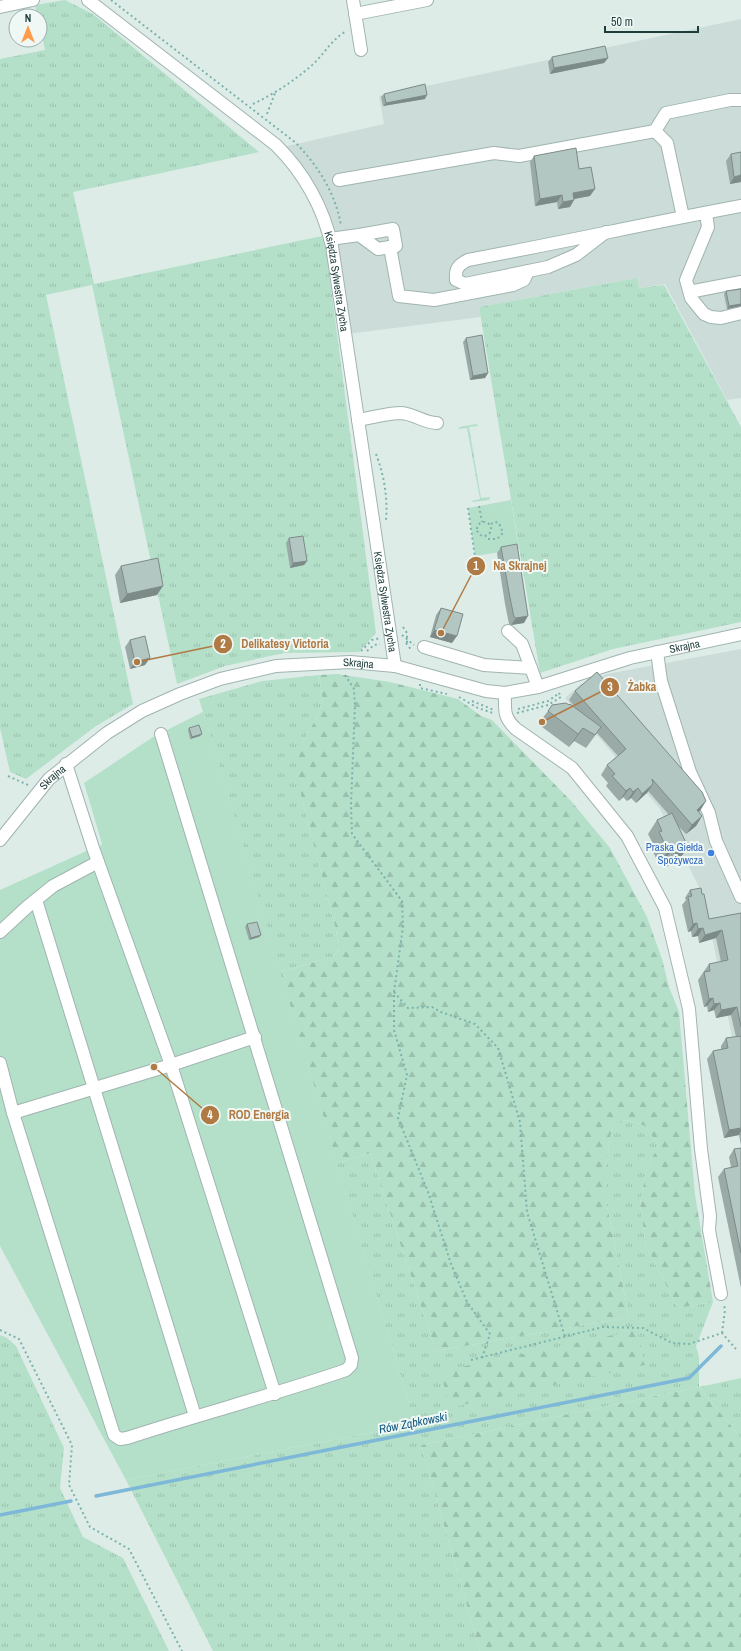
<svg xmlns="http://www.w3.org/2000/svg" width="741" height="1651" font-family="'Archivo Narrow',sans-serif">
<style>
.built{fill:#ccdcd8}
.grass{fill:url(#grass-tufts)}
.forest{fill:url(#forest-firs)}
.garden{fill:#b4e0c9}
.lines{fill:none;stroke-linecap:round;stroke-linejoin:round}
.stream{stroke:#7eb8d8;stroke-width:3.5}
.minor-casing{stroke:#a0b4b1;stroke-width:14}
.path{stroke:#7ab3ad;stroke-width:2;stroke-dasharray:2 3;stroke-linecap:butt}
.minor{stroke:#fff;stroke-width:12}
.wall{fill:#9aaba7}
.shaded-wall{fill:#7d8b88}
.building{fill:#b3c7c2;stroke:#7d8b88}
.shop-dot{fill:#3f7fe0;stroke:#eff8f5;stroke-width:1.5}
.labels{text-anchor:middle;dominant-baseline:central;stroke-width:4;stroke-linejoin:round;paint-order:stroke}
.street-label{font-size:11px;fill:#1d3d3b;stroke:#eff8f5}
.shop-label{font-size:11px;fill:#366cbe;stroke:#eff8f5;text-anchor:end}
.water-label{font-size:12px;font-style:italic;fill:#115680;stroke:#eff8f5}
.leader{fill:none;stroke:#b07a44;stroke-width:1.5}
.callout-dot{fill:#b07a44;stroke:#eff8f5;stroke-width:1.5}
.mark-label{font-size:12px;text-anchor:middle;font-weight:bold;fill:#fff}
.callout-label{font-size:12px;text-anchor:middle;font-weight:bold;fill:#b07a44;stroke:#eff8f5;stroke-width:4;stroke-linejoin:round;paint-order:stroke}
</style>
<defs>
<pattern id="grass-tufts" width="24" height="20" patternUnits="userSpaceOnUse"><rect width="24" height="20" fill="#b4e0c9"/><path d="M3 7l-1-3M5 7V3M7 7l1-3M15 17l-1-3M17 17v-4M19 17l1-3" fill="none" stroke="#9ac1ae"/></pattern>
<pattern id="forest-firs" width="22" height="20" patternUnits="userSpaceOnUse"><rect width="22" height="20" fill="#b4e0c9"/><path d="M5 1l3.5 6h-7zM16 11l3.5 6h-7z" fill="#9ac1ae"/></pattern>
</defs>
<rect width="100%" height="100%" fill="#deece8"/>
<path class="built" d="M741 19V398L727 400 665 284 639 288 637 278 479 307 481 317 347 334 332 238 283 147 384 124 379 96Z
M741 649V1082L704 897 660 809 565 698 581 684 607 674Z"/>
<path class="grass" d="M65 0 93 14 259 152 73 192 94 284 322 236 326 249 376 633 359 652 284 653 225 666 177 684 92 285 46 295 133 704 96 726 26 779 10 772 0 728V59L45 50 40 27V16H37L35 5Z
M637 278 639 288 664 285 741 427V622L613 649 540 673 479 307Z
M476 424 478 426 469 427 481 498 490 497 489 500 473 502 471 501 480 499 467 428 458 429 460 427Z
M319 675 323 701 317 717 302 744V799L336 930 339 950 332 957 280 972 199 699 262 681Z
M626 1120 645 1126 659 1146 647 1166 640 1204 646 1246 678 1308 713 1302 696 1346 699 1357V1387L741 1378V1438L699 1387 421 1445 480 1651H213L126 1480 415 1424 337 1163 370 1153 436 1351 629 1317 606 1200V1165L612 1127Z
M0 1335 7 1338 16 1346 64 1448 60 1488 83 1537 123 1558 169 1651H0Z"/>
<path class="forest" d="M337 674 390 682 458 699 481 716 492 720 572 802 610 848 647 917 662 959 669 987 679 1012 695 1195 713 1302 678 1308 646 1246 640 1204 647 1166 659 1146 645 1126 626 1120 612 1127 606 1165V1200L629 1317 436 1351 370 1153 337 1163 280 972 332 957 339 950 336 930 302 799 296 768 302 744 317 717 323 701 319 675Z
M637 1330 645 1365 449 1408 441 1371Z
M699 1387 741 1438V1651H480L421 1445Z"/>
<path class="garden" d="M511 500 519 549 475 556 468 508Z
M203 712 415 1424 126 1480 0 1246V890L93 848H98L102 844 84 783 153 737Z"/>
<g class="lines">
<path class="stream" d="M96 1496 689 1378 721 1346
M0 1515 71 1501"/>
<defs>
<g id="minor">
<path id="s1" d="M88 0 276 145C304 173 323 207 332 246L395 666"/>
<path d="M353 0 361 50"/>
<path d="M0 7 33 0"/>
<path d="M355 14 427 0"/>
<path d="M655 131 667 143 683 217"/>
<path d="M339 180 494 153 519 156 655 131 666 113 730 100H741"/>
<path d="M706 213 708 227 686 280 691 298 704 314 711 317 721 318 741 313"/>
<path d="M606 232 576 255 548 267 465 284 456 280C455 269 458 265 468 260 559 243 650 223 741 206"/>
<path d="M330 239 359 235 378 249 396 246 393 229 359 235"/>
<path d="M390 247 399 296 434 300 513 285 524 280 528 271"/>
<path d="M689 289 694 291 741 282"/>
<path d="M358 420C371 418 388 413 401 413 415 414 424 423 437 423"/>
<path d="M508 631 522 644 538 687"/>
<path d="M424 647 484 665 531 668"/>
<path d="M657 652 661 681 690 772 709 813 716 841 741 897"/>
<path d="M505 693C505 710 503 717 516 729L572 768 627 836 665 908 689 1009 701 1149 710 1216 709 1230 721 1294"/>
<path d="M66 764 93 848 171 1065 275 1394"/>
<path id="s2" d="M0 840 49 779 107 733 142 711 180 694 220 679 276 666 350 662 395 666 486 691 505 693 538 687 630 658 741 634"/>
<path d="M36 900 195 1416"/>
<path d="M0 932 27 907 53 886 98 862"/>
<path d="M0 1063 13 1113 114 1435 120 1439 127 1438C200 1414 274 1395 346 1370L351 1365 352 1358 161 734"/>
<path d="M13 1113 171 1065 255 1037"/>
</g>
</defs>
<use href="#minor" class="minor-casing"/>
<path class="path" d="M111 0 296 143C318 166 336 194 341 226
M253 104C274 94 294 81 311 66 324 55 332 38 347 31
M267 114 275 93
M376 454C384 475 388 498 386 520
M479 506 482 522
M468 508 476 564
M477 529a7 7 0 1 1 14 0a7 7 0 1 1-14 0Z
M485 535 488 539H497L503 533 499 523 495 522 489 525
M403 627 407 633V644
M402 635 414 645
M406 643 412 651
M361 651 372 640 380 638
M367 651 374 645 380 644
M345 675 354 689 355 705 351 805 352 834 402 901 403 927 394 992V1030L407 1075 398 1118 428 1192 451 1264 467 1302 490 1334 482 1358
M420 684V688L447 694
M459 697 478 708 493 713
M472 701 494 710
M518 709 548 701 558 694
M517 713 548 705 561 697 559 693
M8 776 28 785
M394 992 408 1008 432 1007 441 1012 475 1024 498 1048 520 1122 527 1212 565 1337
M0 1330 19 1339 72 1445 69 1485 90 1527 129 1549 182 1651
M722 1333 725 1310 724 1304
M471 1360 603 1327 643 1328 672 1343 689 1344 722 1333 736 1349"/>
<use href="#minor" class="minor"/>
</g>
<path class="wall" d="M552 57 608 58 604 63 550 74 548 62Z
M384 94 425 99 383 106 381 97Z
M731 154 741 182 730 184 726 161Z
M534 156 579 169 590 196 574 199V200L570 207 558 209 557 202 535 206 530 162Z
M741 289V306L727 309 724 294 726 291Z
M466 338 488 373 485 378 470 380 463 342Z
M289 538 307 561 304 565 290 568 286 543Z
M501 547 524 623 511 625 509 624 505 604 497 553Z
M121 566 157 595 120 603 115 575Z
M441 608 452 643 430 637 436 615Z
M130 640 145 665 130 669 125 647Z
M575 691 706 801 698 812 702 816 696 826 686 834 677 825 679 860 666 867 664 861 659 864 650 846 652 842 648 834 657 820 669 815 648 791 636 803 631 798 627 801 623 797 619 801 606 786 608 783 601 775 607 765 618 756 597 733 586 748 574 741 569 747 538 724 548 711 569 705 575 707 569 700Z
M189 728 200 736 190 739 188 730Z
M690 890 702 894 709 919 741 913V1146L739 1135 724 1138 707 1059 713 1051 721 1049V1046L726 1038 736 1037 731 1015 716 1018 714 1010 708 1012 707 1006 704 1007 698 980 709 964 721 962 716 938 699 943 698 936 692 937 691 931 688 932 682 905 686 900 685 898Z
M247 924 261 935 259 937 249 940 245 927Z
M741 1148V1288L718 1177 724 1169 731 1167 729 1157 734 1149Z"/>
<path class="shaded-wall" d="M608 58 604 63 550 74 554 68Z
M427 95 425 99 383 106 386 103Z
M741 175V182L730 184 734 177Z
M595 189 590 196 568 200 573 193Z
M562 195 557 202 535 206 540 199Z
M574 200 570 207 558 209 563 202Z
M741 304V306L727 309 729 306Z
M488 373 485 378 470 380 473 376Z
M307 561 304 565 290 568 293 563Z
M163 586 157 595 120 603 127 594Z
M528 616 524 623 511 625 516 618Z
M434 630 457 636 452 643 430 637Z
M150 658 145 665 130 669 135 662Z
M583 728 574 741 569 747 578 734Z
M202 734 200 736 190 739 192 737Z
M653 784 647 793 636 803 642 794Z
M630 788 623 797 619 801 626 791Z
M638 788 631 798 627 801 633 792Z
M706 801 700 811 690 819 697 810Z
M702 816 696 826 686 834 692 825Z
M688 847 679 860 666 867 675 853Z
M673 848 664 861 659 864 668 851Z
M697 923 691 931 688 932 693 924Z
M703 928 698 936 692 937 698 929Z
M722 930 716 938 699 943 705 935Z
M261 935 259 937 249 940 251 938Z
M713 998 707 1006 704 1007 709 999Z
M720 1003 714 1010 708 1012 714 1004Z
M737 1007 731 1015 716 1018 721 1010Z
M741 1128V1131L739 1135 724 1138 729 1130Z"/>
<path class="building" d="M605 46 608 58 554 68 552 57Z
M425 84 427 95 386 103 384 94Z
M576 148 579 169 591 167 595 189 573 193 574 200 563 202 562 195 540 199 534 156Z
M741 152V175L734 177 731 154Z
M741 289V304L729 306 726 291Z
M482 335 488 373 473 376 466 338Z
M303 536 307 561 293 563 289 538Z
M517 544 528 616 516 618 514 617 510 598 501 547Z
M158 558 163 586 127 594 121 566Z
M441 608 463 614 457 636 434 630Z
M145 636 150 658 135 662 130 640Z
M597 672 702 792 706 801 697 810 702 816 692 825 652 779 653 784 642 794 638 788 633 792 630 788 626 791 612 776 615 774 607 765 626 749 575 691Z
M566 703 569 705 570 704 601 727 595 735 583 728 578 734 548 711 552 705Z
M199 725 202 734 192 737 189 728Z
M672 813 688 847 675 853 673 848 668 851 659 832 662 831 657 820Z
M701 888 702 894H704L709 919 741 913V1027L737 1007 721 1010 720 1003 714 1004 713 998 709 999 704 972 710 971 709 964 728 960 722 930 705 935 703 928 698 929 697 923 693 924 688 897 692 896 690 890Z
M257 922 261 935 251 938 247 924Z
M741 1036V1128L729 1130 713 1051 728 1048 726 1038Z
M741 1148V1253L724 1169 738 1166 734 1149Z"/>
<circle class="shop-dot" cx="711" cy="853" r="4"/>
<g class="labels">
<g class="street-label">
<text stroke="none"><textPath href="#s1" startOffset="390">Księdza Sylwestra Zycha</textPath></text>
<text stroke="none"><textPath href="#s1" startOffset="714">Księdza Sylwestra Zycha</textPath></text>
<text stroke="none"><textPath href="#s2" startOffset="754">Skrajna</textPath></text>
<text stroke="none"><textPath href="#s2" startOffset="418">Skrajna</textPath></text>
<text stroke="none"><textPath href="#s2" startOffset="82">Skrajna</textPath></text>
</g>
<g class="shop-label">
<text x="703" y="847">Praska Giełda<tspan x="703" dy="13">Spożywcza</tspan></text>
</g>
<g class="water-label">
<text transform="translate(413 1423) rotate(-11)">Rów Ząbkowski</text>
</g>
</g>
<path class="leader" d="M441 633L476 566M137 662L223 644M542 722L610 687M154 1067L210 1115"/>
<g class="callout-dot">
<circle cx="441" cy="633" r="4"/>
<circle cx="137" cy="662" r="4"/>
<circle cx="542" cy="722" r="4"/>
<circle cx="154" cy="1067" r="4"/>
<circle cx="476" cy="566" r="10"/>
<circle cx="223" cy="644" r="10"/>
<circle cx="610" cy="687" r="10"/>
<circle cx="210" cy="1115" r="10"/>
</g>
<g class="mark-label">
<text x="476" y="570">1</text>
<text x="223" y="648">2</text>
<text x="610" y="691">3</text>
<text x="210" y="1119">4</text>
</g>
<g class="callout-label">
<text x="520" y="570">Na Skrajnej</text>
<text x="285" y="648">Delikatesy Victoria</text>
<text x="642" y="691">Żabka</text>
<text x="259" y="1119">ROD Energia</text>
</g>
<g transform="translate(28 28)"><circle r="19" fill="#eff8f5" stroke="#9badab"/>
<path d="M0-3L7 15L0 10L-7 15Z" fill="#ff9b49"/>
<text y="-6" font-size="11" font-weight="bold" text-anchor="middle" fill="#1d3d3b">N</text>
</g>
<path d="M605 26v6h93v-6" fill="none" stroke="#1d3d3b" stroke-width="2"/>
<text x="611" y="26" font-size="12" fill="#1d3d3b" stroke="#eff8f5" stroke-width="3" paint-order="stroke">50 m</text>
</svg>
